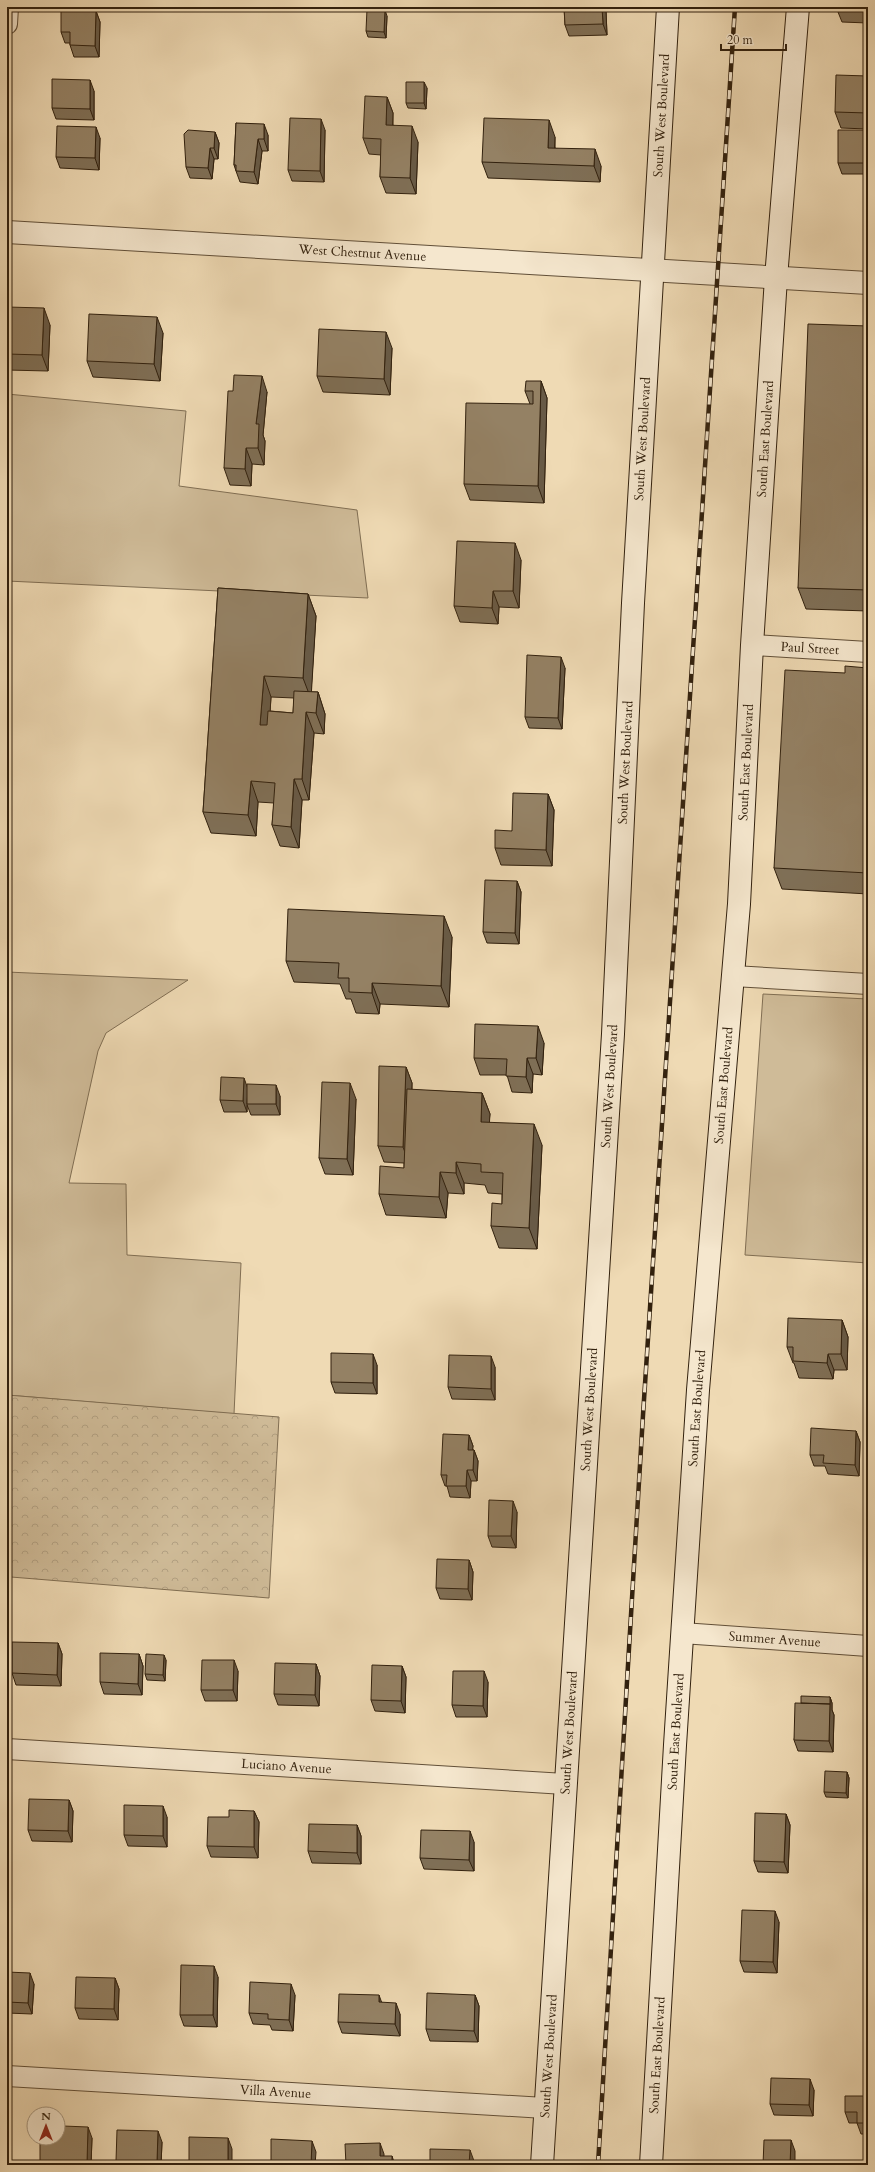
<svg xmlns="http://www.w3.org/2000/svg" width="875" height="2172" font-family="Cardo,serif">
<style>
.grass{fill:#cfbb98;stroke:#806e53}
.forest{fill:url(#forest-crowns);stroke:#806e53}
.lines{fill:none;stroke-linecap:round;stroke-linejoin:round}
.minor-casing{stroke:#614f38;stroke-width:22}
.tertiary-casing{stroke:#614f38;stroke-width:24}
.secondary-casing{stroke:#32210e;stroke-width:24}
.minor{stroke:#f5e7ce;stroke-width:20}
.tertiary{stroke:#f5e7ce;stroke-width:22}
.secondary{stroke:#f5e7ce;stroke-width:22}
.rail-casing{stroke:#32210e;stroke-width:4.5}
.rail{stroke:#f5e7ce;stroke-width:3;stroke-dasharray:9;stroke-linecap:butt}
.wall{fill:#7f6f56;stroke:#32210e;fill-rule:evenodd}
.shaded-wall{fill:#685a46;stroke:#32210e}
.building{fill:#948164;stroke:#32210e}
.labels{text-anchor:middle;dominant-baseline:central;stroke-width:3;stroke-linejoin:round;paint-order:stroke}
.street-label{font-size:13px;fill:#32210e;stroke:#f5e7ce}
</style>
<defs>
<pattern id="forest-crowns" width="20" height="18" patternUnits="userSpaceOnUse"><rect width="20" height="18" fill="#cfbb98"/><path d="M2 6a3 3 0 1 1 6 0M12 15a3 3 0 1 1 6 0" fill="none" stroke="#b2a082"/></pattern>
</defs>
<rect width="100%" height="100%" fill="#efdab4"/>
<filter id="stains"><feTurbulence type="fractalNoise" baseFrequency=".005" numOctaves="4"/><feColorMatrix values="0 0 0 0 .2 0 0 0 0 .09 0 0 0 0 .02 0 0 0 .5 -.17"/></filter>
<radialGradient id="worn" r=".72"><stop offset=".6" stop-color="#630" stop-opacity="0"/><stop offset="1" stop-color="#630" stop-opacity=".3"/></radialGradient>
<path class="grass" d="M7 394 186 411 179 486 357 510 368 598 7 581Z
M7 972 188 980 106 1033 98 1051 69 1183 126 1184 127 1255 241 1263 234 1414 7 1395Z
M763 994 868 999V1263L745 1255Z"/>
<path class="forest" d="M7 1395 279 1417 269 1598 11 1577 7 1604Z"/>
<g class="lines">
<defs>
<g id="minor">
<path d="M7 24 8 7"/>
<path id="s1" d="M752 645 868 652"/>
<path d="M733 976 868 984"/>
<path id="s2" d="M682 1633 868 1646"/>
<path id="s3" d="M7 1749 565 1784"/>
<path id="s4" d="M7 2076 545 2108"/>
</g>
<g id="tertiary">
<path id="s5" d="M7 232 868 283"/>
</g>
<g id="secondary">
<path id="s6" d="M542 2165 613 1034 633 603 668 7"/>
<path id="s7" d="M651 2165 675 1745 698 1390 739 904 752 645 776 278 798 7"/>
</g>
</defs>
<use href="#minor" class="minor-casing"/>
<use href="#tertiary" class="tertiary-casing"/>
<use href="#secondary" class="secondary-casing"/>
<use href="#minor" class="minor"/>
<use href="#tertiary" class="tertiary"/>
<use href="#secondary" class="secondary"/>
<defs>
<path id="rail" d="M598 2165 643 1415 735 7"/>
</defs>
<use href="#rail" class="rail-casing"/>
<use href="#rail" class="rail"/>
</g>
<path class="wall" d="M564 7H605L606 11 607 35 569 36 565 25Z
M836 7H868V23L842 22Z
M96 11 100 22 99 57H74L70 45V43H65L61 32Z
M387 16 386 38 368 37 366 31Z
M868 76V129L841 128 835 112Z
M427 88 426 109 408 108 406 103Z
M94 91V120L56 119 52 108Z
M387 97 393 113V125L418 142 416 194 386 193 380 177 381 155 369 154 363 138Z
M236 123 268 135V151H262L258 184 240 182 236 171 234 165Z
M325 130 324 182 292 181 288 170Z
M868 130V174H842L838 163Z
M215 132 219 143 218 159H214L212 179 190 178 186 167Z
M555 137V148L601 166 600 182 488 178 482 162Z
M100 138 99 170 60 168 56 157Z
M7 307 50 325 48 371 7 370Z
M868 326V611L806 609 798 588Z
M163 333 160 381 93 377 87 361Z
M392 348 390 395 323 392 317 376Z
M541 381 547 398 544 503 470 500 464 484 530 404 525 391Z
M267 392 263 435 265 441 264 465 252 464 251 486 230 485 224 468Z
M521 560 519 608 499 607 498 624 460 622 454 606Z
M218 588 308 594 316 616 311 692H318L325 714 324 734 314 733 309 800H302L299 848 280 846 272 825 274 803 258 802 256 836 211 833 203 812ZM271 697 294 698 293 713 270 711Z
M565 668 562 729 529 728 525 717Z
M868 668V894L782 889 774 868 845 673Z
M548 794 554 810 552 866 501 865 495 848Z
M517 881 521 892 519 944 487 943 483 932Z
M452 937 449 1007 380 1004 379 1014 356 1013 351 999H346L340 984 294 982 286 961Z
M544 1043 542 1075 533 1074 532 1093 512 1092 507 1075H480L474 1058Z
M406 1067 412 1083V1090L482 1093 490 1114 489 1122 542 1145 537 1249 499 1248 491 1226 502 1204V1194L488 1193 485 1185 464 1183V1194L448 1193 446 1218 386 1215 379 1194 404 1168V1163L384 1162 378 1146Z
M247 1088 280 1096V1115H251L247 1105V1112H224L220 1100Z
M356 1099 353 1175 325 1174 319 1158Z
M842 1320 848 1337 847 1370H834L833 1379 799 1378 794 1363H793L787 1347Z
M377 1365V1394L335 1393 331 1382Z
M495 1367V1400L452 1399 448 1387Z
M856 1431 860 1442 859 1476 828 1474 825 1466H814L810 1455Z
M469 1435 473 1446 472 1450H474L478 1461 477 1481H471L470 1498 450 1497 447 1486H445L441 1475Z
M517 1512 516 1548 492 1547 488 1536Z
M469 1560 473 1572 472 1600 440 1599 436 1588Z
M868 1560V1600L865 1590Z
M58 1643 62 1654 61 1686 16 1685 12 1673Z
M139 1654 143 1666 142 1695 104 1694 100 1682Z
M166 1660 165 1681 147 1680 145 1674Z
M316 1664 320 1676 319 1706 278 1705 274 1694Z
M402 1666 406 1677 405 1713 375 1711 371 1700Z
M238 1671 237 1701H205L201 1690Z
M488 1682 487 1717H456L452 1705Z
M830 1697 832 1703V1710L834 1715 833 1752 798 1751 794 1740 801 1703Z
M847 1772 849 1778 848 1798 826 1797 824 1792Z
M69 1800 73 1811 72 1842 32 1841 28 1830Z
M254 1811 259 1822 258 1858 211 1857 207 1846 229 1817Z
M786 1814 790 1825 788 1873 758 1872 754 1861Z
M167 1817V1847L128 1846 124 1835Z
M357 1825 361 1836V1864L312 1863 308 1851Z
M474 1842V1871L424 1869 420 1858Z
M779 1922 777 1973 744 1972 740 1961Z
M7 1972 34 1984 32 2014 7 2013Z
M218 1977 217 2027 184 2026 180 2015Z
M115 1978 119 1989 118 2020 79 2019 75 2008Z
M295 1995 293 2031 272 2030 270 2025 253 2024 249 2013Z
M475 1995 479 2006 478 2042 430 2041 426 2029Z
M381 2002 400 2014V2036L342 2033 338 2022Z
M814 2090 813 2116 774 2115 770 2104Z
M868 2096V2134H861L857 2123H849L845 2112Z
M92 2138 91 2165H41L40 2161Z
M162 2142 161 2165H118L116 2161Z"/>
<path class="shaded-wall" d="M602 7H605L606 11 607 35 603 24Z
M385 10 387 16 386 38 384 32Z
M96 11 100 22 99 57 95 46Z
M90 80 94 91V120L90 109Z
M424 82 427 88 426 109 424 103Z
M387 97 393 113 392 142 386 125Z
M321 119 325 130 324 182 320 171Z
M549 120 555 137 554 164 548 148Z
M264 124 268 135V151L264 139Z
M412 126 418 142 416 194 410 178Z
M96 127 100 138 99 170 95 158Z
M215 132 219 143 218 159 214 148Z
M258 139 262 151 258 184 254 172Z
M210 148 214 159 212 179 208 168Z
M595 149 601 166 600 182 594 166Z
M44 308 50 325 48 371 42 355Z
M157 317 163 333 160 381 154 364Z
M386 332 392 348 390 395 384 379Z
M262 376 267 392 263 435 265 441 264 465 258 448 256 424Z
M541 381 547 398 544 503 538 486Z
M246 448 252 464 251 486 245 469Z
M515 543 521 560 519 608 513 591Z
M493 591 499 607 498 624 492 608Z
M308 594 316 616 311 699 303 678Z
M561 657 565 668 562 729 558 718Z
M264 676 271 697 268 746 260 725Z
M318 692 325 714 324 734 316 713Z
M306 712 314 733 309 800 302 779Z
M294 779 302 800 299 848 291 827Z
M251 781 258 802 256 836 248 815Z
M548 794 554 810 552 866 546 850Z
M517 881 521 892 519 944 515 933Z
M444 916 452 937 449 1007 441 986Z
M372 983 380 1004 379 1014 372 993Z
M538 1026 544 1043 542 1075 536 1058Z
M527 1058 533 1074 532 1093 526 1077Z
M406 1067 412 1083 409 1163 403 1147Z
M244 1078 248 1089 247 1104V1112L243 1101Z
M350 1083 356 1099 353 1175 347 1159Z
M276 1085 280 1096V1115L276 1104Z
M482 1093 490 1114 488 1143 481 1122Z
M534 1124 542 1145 537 1249 529 1228Z
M456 1162 464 1183V1194L456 1173Z
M440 1172 448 1193 446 1218 439 1197Z
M842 1320 848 1337 847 1370 841 1354Z
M373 1354 377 1365V1394L373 1383Z
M828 1354 834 1370 833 1379 827 1363Z
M491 1356 495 1367V1400L491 1389Z
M856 1431 860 1442 859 1476 855 1465Z
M469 1435 473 1446 472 1461 468 1450Z
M474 1450 478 1461 477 1481 473 1470Z
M467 1470 471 1481 470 1498 466 1486Z
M513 1501 517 1512 516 1548 511 1536Z
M469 1560 473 1572 472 1600 468 1589Z
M58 1643 62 1654 61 1686 57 1675Z
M139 1654 143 1666 142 1695 138 1684Z
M164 1655 166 1660 165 1681 163 1675Z
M234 1660 238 1671 237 1701 233 1690Z
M316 1664 320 1676 319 1706 315 1695Z
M402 1666 406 1677 405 1713 401 1701Z
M484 1671 488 1682 487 1717 483 1706Z
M830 1697 832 1703V1710L834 1715 833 1752 829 1741Z
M847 1772 849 1778 848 1798 846 1793Z
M69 1800 73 1811 72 1842 68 1831Z
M163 1806 167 1817V1847L163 1836Z
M254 1811 259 1822 258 1858 254 1847Z
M786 1814 790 1825 788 1873 784 1862Z
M357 1825 361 1836V1864L357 1853Z
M470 1831 474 1842V1871L469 1860Z
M775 1911 779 1922 777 1973 773 1962Z
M214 1966 218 1977 217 2027 213 2015Z
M30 1973 34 1984 32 2014 28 2003Z
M115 1978 119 1989 118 2020 114 2009Z
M291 1984 295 1995 293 2031 289 2020Z
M379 1995 383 2006 379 2002Z
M475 1995 479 2006 478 2042 474 2031Z
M396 2003 400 2014V2036L395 2024Z
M810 2079 814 2090 813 2116 809 2105Z
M88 2127 92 2138 91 2165H88L87 2163Z
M7 2129 8 2131V2158L7 2156Z
M158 2131 162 2142 161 2165H158L157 2162Z
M228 2138 232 2149V2165H228Z
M791 2140 795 2151V2165H790Z
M312 2141 316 2152 315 2165H311Z
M380 2143 384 2154V2165L380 2156Z
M470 2150 474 2161V2165H469Z
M392 2156 395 2165H392Z"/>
<path class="building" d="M564 7H602L603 24 565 25Z
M367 9 385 10 384 32 366 31Z
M61 10 96 11 95 46 70 45V32H61Z
M836 75 868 76V113L835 112Z
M52 79 90 80V109L52 108Z
M406 82H424V103H406Z
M365 96 387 97 386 125 412 126 410 178 380 177 381 139 363 138Z
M290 118 321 119 320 171 288 170Z
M484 118 549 120 548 148 595 149 594 166 482 162Z
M236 123 264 124V139H258L254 172 236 171V165H234Z
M57 126 96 127 95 158 56 157Z
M188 130 215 132 214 148H210L208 168 186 167 184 134Z
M838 130H868V163H838Z
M7 307 44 308 42 355 7 354Z
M89 314 157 317 154 364 87 361Z
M808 324 868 326V590L798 588Z
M319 329 386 332 384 379 317 376Z
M234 375 262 376 256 424H259L258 448H246L245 469 224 468 228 391H233Z
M526 381H541L538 486 464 484 466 403 533 404V391H525Z
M457 541 515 543 513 591H493L492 608 454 606Z
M218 588 308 594 303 678 264 676 260 725H267L268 711 293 713 294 691 318 692 316 713 306 712 302 779H294L291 827 272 825 275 783 251 781 248 815 203 812Z
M527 655 561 657 558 718 525 717Z
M845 666 868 668V873L774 868 785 670 845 673Z
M513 793 548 794 546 850 495 848V830L512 831Z
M485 880 517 881 515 933 483 932Z
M288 909 444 916 441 986 372 983V993L349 992V978H338L339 963 286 961Z
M475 1024 538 1026 536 1058H527L526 1077 506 1076 507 1059 474 1058Z
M379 1066 406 1067 403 1147 378 1146Z
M221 1077 244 1078 243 1101 220 1100Z
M322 1082 350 1083 347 1159 319 1158Z
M247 1084 276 1085V1104H247Z
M407 1089 482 1093 481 1122 534 1124 529 1228 491 1226 492 1203 502 1204 503 1173 481 1172V1164L456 1162V1173L440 1172 439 1197 379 1194 380 1166 404 1168Z
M788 1318 842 1320 841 1354H828L827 1363 793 1361V1347H787Z
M331 1353 373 1354V1383L331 1382Z
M449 1355 491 1356V1389L448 1387Z
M811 1428 856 1431 855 1465 823 1463 824 1455H810Z
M443 1434 469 1435 468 1450H474L473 1470H467L466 1486H446L447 1475H441Z
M489 1500 513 1501 511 1536H488Z
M437 1559 469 1560 468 1589 436 1588Z
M866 1560H868V1590H865Z
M12 1642 58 1643 57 1675 12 1673Z
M100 1653 139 1654 138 1684 100 1682Z
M146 1654 164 1655 163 1675 145 1674Z
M202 1660H234L233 1690H201Z
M275 1663 316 1664 315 1695 274 1694Z
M372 1665 402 1666 401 1701 371 1700Z
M453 1671H484L483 1706 452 1705Z
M801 1696 830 1697V1704L801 1703Z
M795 1703 830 1704 829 1741 794 1740Z
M825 1771 847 1772 846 1793 824 1792Z
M29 1799 69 1800 68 1831 28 1830Z
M124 1805 163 1806V1836L124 1835Z
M229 1810 254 1811V1847L207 1846 208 1817H229Z
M755 1813 786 1814 784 1862 754 1861Z
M309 1824 357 1825V1853L308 1851Z
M421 1830 470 1831 469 1860 420 1858Z
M742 1910 775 1911 773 1962 740 1961Z
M181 1965 214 1966 213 2015H180Z
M7 1972 30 1973 28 2003 7 2002Z
M76 1977 115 1978 114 2009 75 2008Z
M250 1982 291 1984 289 2020 268 2019V2014L249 2013Z
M427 1993 475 1995 474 2031 426 2029Z
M339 1994 379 1995V2002L396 2003 395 2024 338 2022Z
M771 2078 810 2079 809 2105 770 2104Z
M845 2096H868V2123H857V2112H845Z
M63 2126 88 2127 87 2163 40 2161V2138H58V2133H63Z
M117 2130 158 2131 157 2162 116 2161Z
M189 2137 228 2138V2165H189Z
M271 2139 312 2141 311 2165H271Z
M764 2140H791L790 2165H763Z
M380 2143V2156H392V2165H346L345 2144Z
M430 2149 470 2150 469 2165H430Z"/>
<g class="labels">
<g class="street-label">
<text stroke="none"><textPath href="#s6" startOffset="2053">South West Boulevard</textPath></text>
<text stroke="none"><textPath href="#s5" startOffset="356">West Chestnut Avenue</textPath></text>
<text stroke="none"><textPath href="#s6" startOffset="1729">South West Boulevard</textPath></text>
<text stroke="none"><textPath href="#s7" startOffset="1730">South East Boulevard</textPath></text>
<text stroke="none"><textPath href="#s1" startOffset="58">Paul Street</textPath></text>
<text stroke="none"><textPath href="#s6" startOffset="1405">South West Boulevard</textPath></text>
<text stroke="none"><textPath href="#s7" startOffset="1406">South East Boulevard</textPath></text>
<text stroke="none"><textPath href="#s6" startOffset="1081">South West Boulevard</textPath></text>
<text stroke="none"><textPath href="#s7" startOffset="1082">South East Boulevard</textPath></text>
<text stroke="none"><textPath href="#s7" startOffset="758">South East Boulevard</textPath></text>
<text stroke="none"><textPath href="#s6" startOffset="757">South West Boulevard</textPath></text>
<text stroke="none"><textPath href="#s2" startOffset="93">Summer Avenue</textPath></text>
<text stroke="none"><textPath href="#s7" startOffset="434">South East Boulevard</textPath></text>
<text stroke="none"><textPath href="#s6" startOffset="433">South West Boulevard</textPath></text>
<text stroke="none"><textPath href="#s3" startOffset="280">Luciano Avenue</textPath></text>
<text stroke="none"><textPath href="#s6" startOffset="109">South West Boulevard</textPath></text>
<text stroke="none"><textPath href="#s7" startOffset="110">South East Boulevard</textPath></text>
<text stroke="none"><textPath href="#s4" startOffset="269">Villa Avenue</textPath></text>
</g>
</g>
<rect width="875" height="2172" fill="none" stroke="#efdab4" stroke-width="24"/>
<rect x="8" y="8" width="859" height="2156" fill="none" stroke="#32210e" stroke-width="2"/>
<rect x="12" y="12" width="851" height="2148" fill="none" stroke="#32210e"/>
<g transform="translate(46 2126)"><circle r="19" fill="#f5e7ce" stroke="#a79881"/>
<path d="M0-3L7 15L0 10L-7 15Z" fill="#8f2418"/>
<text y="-6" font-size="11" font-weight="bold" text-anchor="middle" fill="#32210e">N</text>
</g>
<path d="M721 44v6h65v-6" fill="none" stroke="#32210e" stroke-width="2"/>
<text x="727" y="44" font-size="12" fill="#32210e" stroke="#f5e7ce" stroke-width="3" paint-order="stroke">20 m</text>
<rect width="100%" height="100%" filter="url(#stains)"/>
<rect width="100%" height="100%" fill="url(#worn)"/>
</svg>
